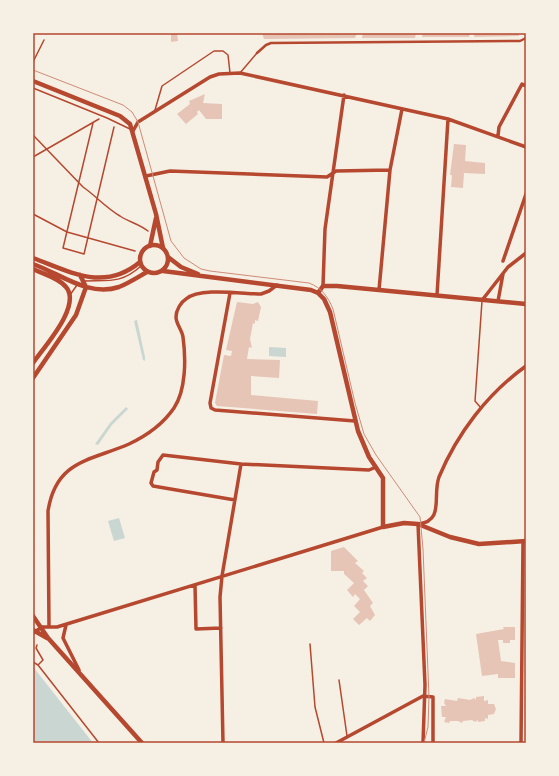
<svg xmlns="http://www.w3.org/2000/svg" width="559" height="776" font-family="'IBM Plex Serif',serif">
<style>
.water{fill:#c9d6d2}
.building{fill:#e6c5b7}
.lines{fill:none;stroke-linecap:round;stroke-linejoin:round}
.path{stroke:#b5482f;stroke-width:1.5}
.service{stroke:#b5482f;stroke-width:1.5}
.pedestrian{stroke:#b5482f;stroke-width:2.5}
.minor{stroke:#b5482f;stroke-width:3.5}
.secondary{stroke:#b5482f;stroke-width:4.5}
.tram{stroke:#cf8b77;stroke-width:1}
.neatline{fill:none;stroke:#b5482f;stroke-width:1.5}
</style>
<rect width="100%" height="100%" fill="#f6efe4"/>
<path class="water" d="M137 320 145 357V361L143 360 134 321Z
M269 347 286 348V357L269 356Z
M126 407 128 409 112 425 98 445 95 444 110 423Z
M119 518 125 538 114 541 108 521Z
M33 667 34 668 93 743H33Z"/>
<path class="building" d="M171 33H177L178 41 171 42Z
M262 33H357L355 38 264 39Z
M363 33H416L415 38H362Z
M423 33H470L469 37H422Z
M475 33H519V36L474 37Z
M205 94 203 103 222 104V119H206L199 110 197 112 198 114 186 124 177 114 190 104 189 101Z
M454 144 466 145 465 161 485 163V174L464 173 463 188 451 187 452 175H450Z
M237 302 253 304 258 302 261 307 258 321 255 320V324L253 323 250 339 252 348 249 347 247 359 280 360 279 378 251 376V395L318 401 317 414 217 406 215 403 224 355 231 356 232 351 226 350Z
M344 547 358 561 355 563 364 571 362 573 367 578 363 581 368 586 364 590 373 603 370 606 375 615 370 621 367 618 359 625 353 619 360 612 354 606 360 599 355 594 353 597 347 590 354 583 344 574V571H331V551Z
M503 627H515V640H510V643H503V640H498L501 661 515 663V678H498V674L482 676 476 634 504 629Z
M484 696V701L488 700V704H494L496 709 494 714 488 715V719L485 718V721L478 722V720L475 722 472 720 463 721 462 723 458 721H450L449 723 444 722 446 717H442L441 706H446L444 703 445 699 457 701 458 698 470 700 474 698 476 700V697Z"/>
<g class="lines">
<path class="path" d="M93 123 63 248 84 254 114 127
M33 135 83 187C96 196 105 207 120 216 129 222 139 224 148 231
M33 157 99 119
M33 214 67 232 135 251
M37 645 36 648 43 660 38 665
M33 662 38 665 99 743"/>
<path class="service" d="M33 62 44 40
M240 73 257 53
M33 88 107 118 130 129
M155 110 162 86 214 51H223L228 55 230 73
M84 281C109 280 121 284 141 266
M70 295 77 285
M481 408 475 401 482 301
M310 644 315 707 324 743
M339 680 347 736"/>
<path class="pedestrian" d="M257 53 266 45 271 43 520 41 526 38"/>
<path class="minor" d="M133 131 138 122 210 77 219 74 240 73 448 119 526 147
M498 136 499 127 522 84 526 86
M146 176 170 171 327 177 336 171 390 170
M503 261 526 194
M323 286 325 229 344 95
M379 290 390 170 402 109
M230 293 210 403 211 408 215 410 355 421
M437 295 448 119
M483 299 508 267 526 253
M498 301 503 274
M235 500 153 486 151 483 154 472 157 470 158 462 163 455 241 464
M195 585 196 629 221 628
M66 625 63 638 79 670
M49 627 48 511C56 460 90 461 129 444 146 436 163 424 174 408 186 390 186 359 183 337 182 330 176 324 176 317 176 310 181 302 186 299 200 287 243 294 261 294L269 291 277 285
M33 633 42 627H57L383 527
M423 696 433 697V743
M223 743 220 597 222 576 241 464 369 470 376 467
M336 743 423 696
M423 743 425 685 418 524C445 521 432 496 439 477 457 434 487 394 526 366
M521 743 523 542"/>
<path class="secondary" d="M33 81 120 116 130 124 156 214 163 248
M140 259a14 14 0 1 1 28 0a14 14 0 1 1-28 0Z
M150 246 156 218
M168 257 181 267 198 274
M33 258C71 272 104 292 140 262
M33 264C61 274 88 297 119 287 129 283 138 277 147 272
M33 269C43 274 59 278 66 287 82 306 44 347 33 363
M163 271 311 290 318 293 324 299 330 312 358 431 369 457 383 478V527L404 523 418 524 450 537 479 544 526 541
M318 293 323 286H337L526 304
M33 378 76 315 86 287 80 275
M33 616 48 638 142 743
M33 630 47 638"/>
<path class="tram" d="M33 70 123 105 132 112 138 122 171 241 184 258 201 269 210 271 309 283C322 288 328 297 333 309L355 403 364 434 376 455 420 517 423 549 429 697 428 727 424 743"/>
</g>
<rect width="559" height="776" fill="none" stroke="#f6efe4" stroke-width="68"/>
<rect x="34" y="34" width="491" height="708" class="neatline"/>
</svg>
